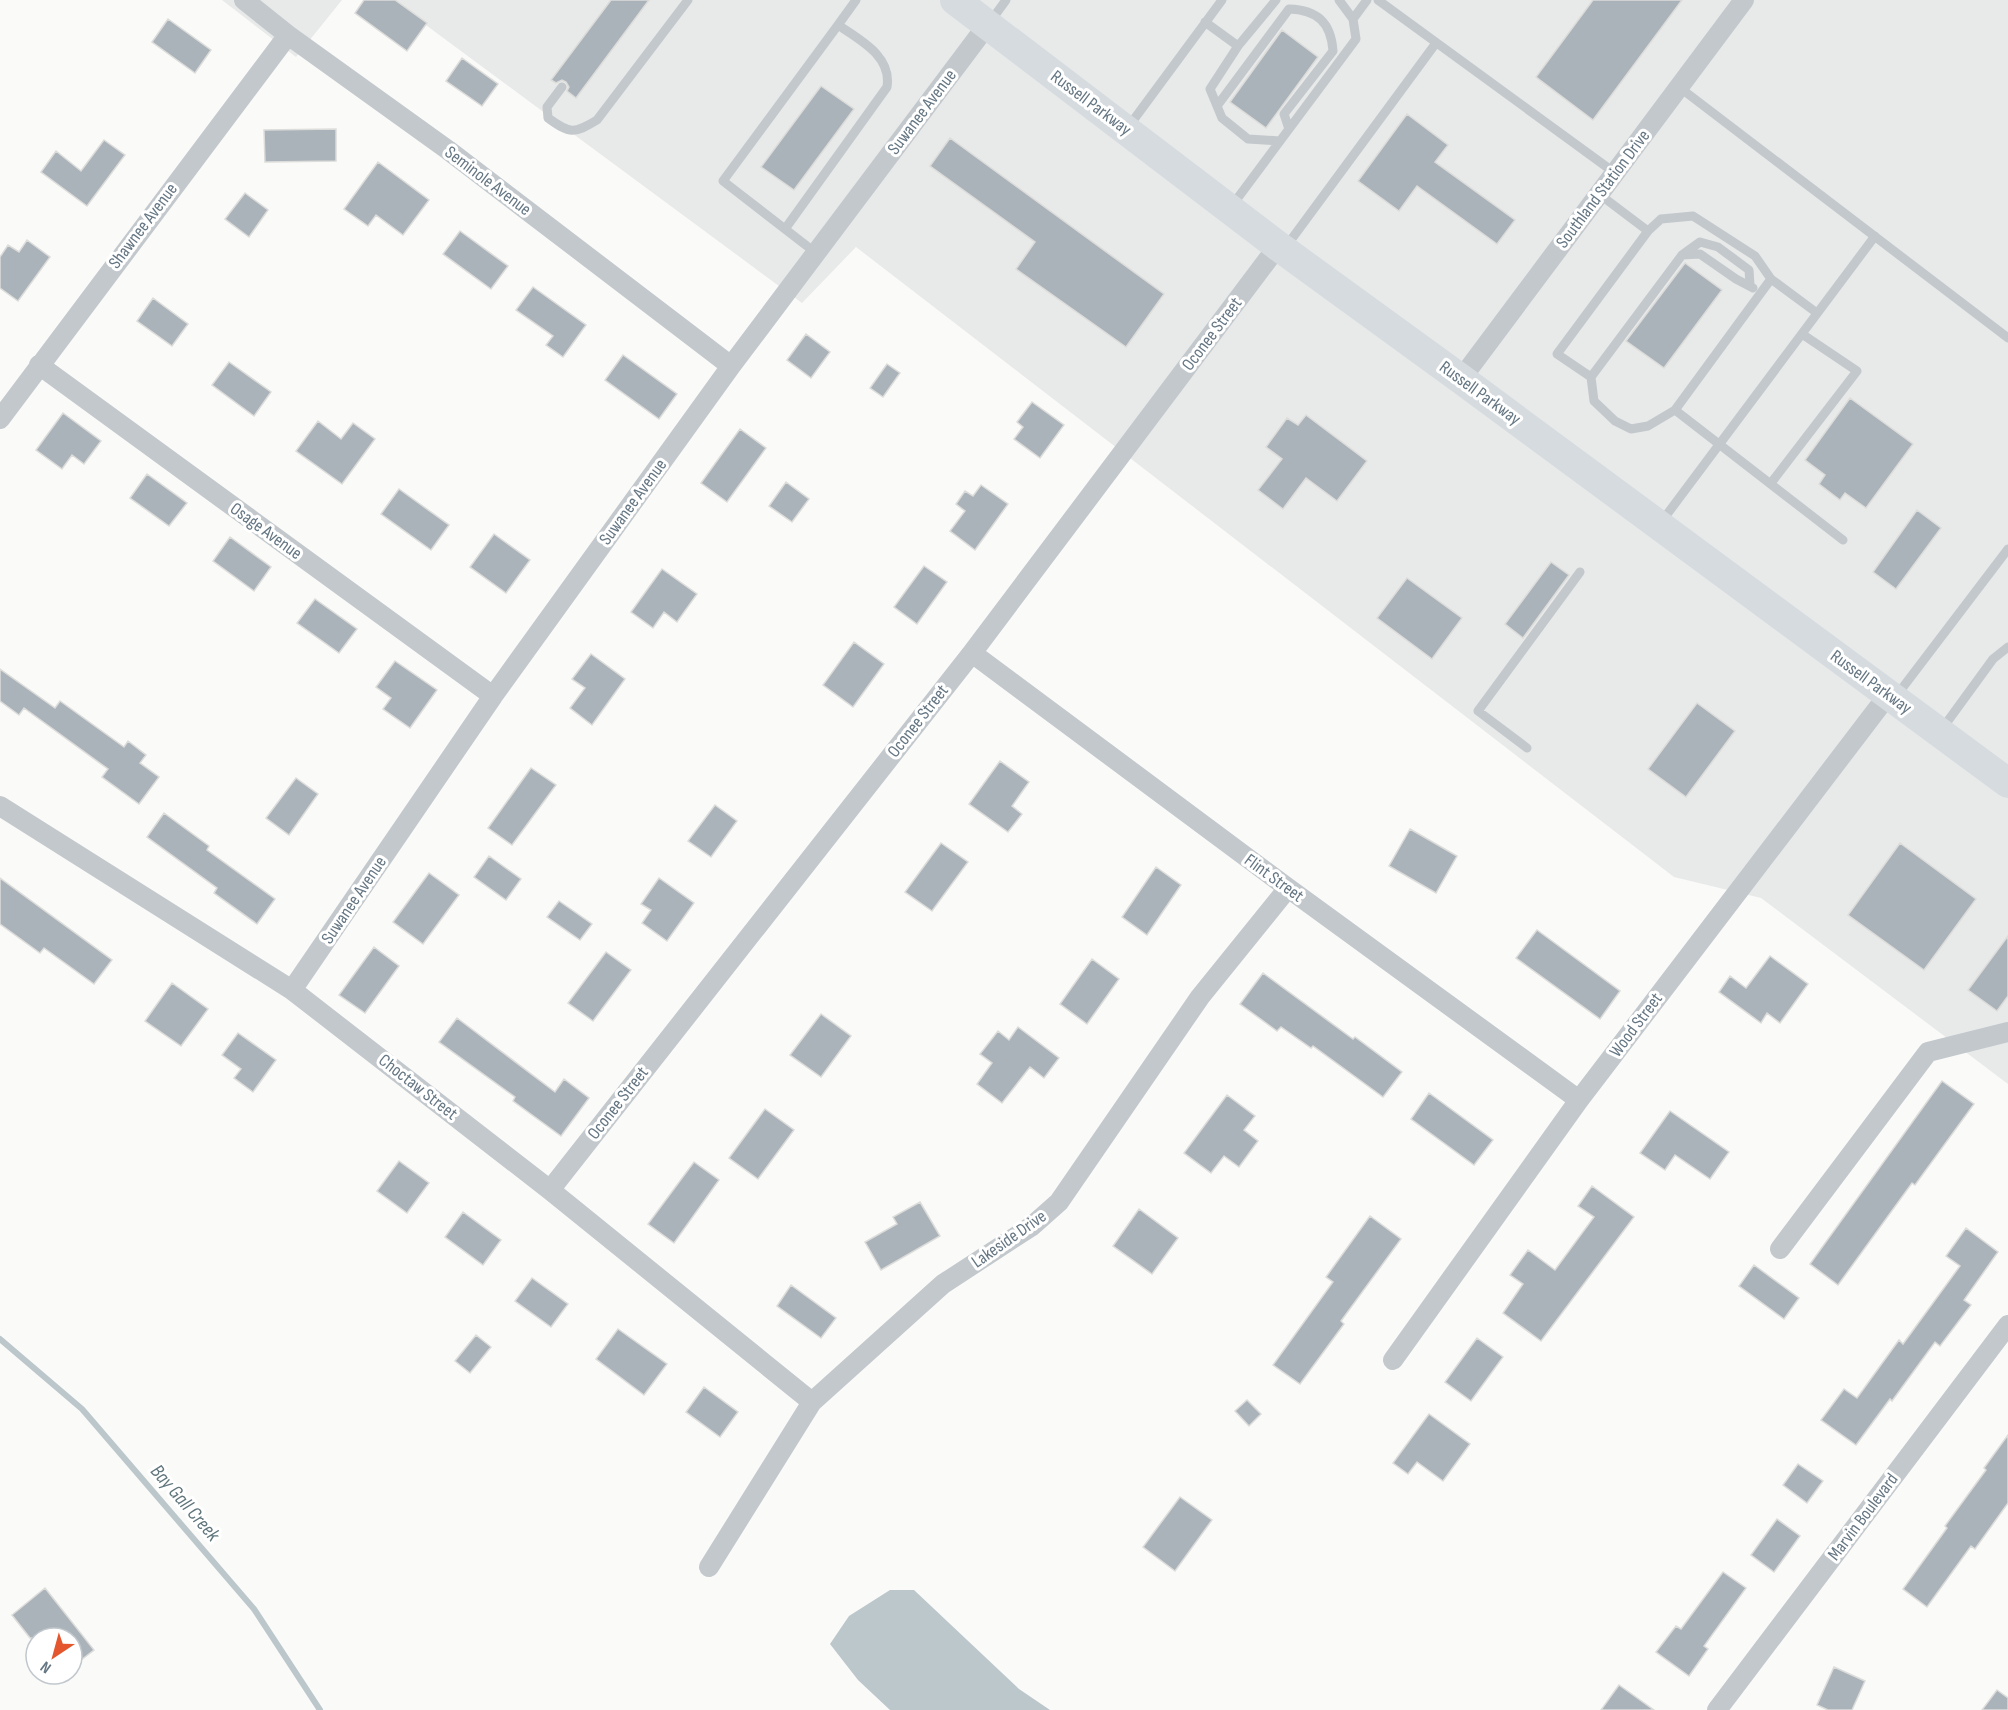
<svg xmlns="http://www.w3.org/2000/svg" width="2008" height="1710" font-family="'Sofia Sans Condensed',sans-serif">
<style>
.built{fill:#e8e9e9}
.water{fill:#bbc7cb}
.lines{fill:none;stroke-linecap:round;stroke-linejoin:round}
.stream{stroke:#bbc7cb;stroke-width:6}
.building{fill:#aab3b9;stroke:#dcdcda;stroke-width:1.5}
.service{stroke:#c3c8cc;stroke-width:9}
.minor{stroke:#c3c8cc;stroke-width:20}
.primary{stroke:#d6dbdf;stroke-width:30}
.labels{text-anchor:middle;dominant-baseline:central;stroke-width:6;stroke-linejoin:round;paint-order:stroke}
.street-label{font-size:18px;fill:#657683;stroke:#fff}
.water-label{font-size:20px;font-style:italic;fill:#60757c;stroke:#fff}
</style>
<rect width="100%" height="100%" fill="#fafaf8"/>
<path class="built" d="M222 0H342L296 57Z
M392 0H2008V1084L1761 898 1674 877 856 247 802 303Z"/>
<path class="water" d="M890 1590H914L1019 1689 1050 1710H890L858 1680 830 1644 849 1616Z"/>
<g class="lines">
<path class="stream" d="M0 1339 82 1409 254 1609 320 1710"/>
</g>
<path class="building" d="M364 0H395L427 23 407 51 355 13Z
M611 0H649L576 98 567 91 569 87 566 82 562 80 556 83 551 80Z
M1593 0H1682L1593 120 1536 77Z
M168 19 211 50 195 73 152 42Z
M1282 30 1318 57 1266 128 1230 102Z
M462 58 498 84 482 106 446 81Z
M821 86 854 109 794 190 761 167Z
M1407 114 1448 145 1435 162 1515 220 1497 244 1417 186 1399 211 1358 181Z
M336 129V161L265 162 264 130Z
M950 138 1164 294 1126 347 1016 269 1035 242 930 166Z
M104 140 125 155 87 206 41 172 56 151 81 171Z
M378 162 429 200 403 235 376 215 368 226 344 209Z
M245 193 268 210 249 237 225 219Z
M460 231 508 266 491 289 443 254Z
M27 240 50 257 18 301 0 288V257L8 245 19 252Z
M1685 263 1722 290 1664 368 1626 341Z
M533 287 586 325 563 357 546 345 553 336 516 310Z
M153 298 188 324 172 346 137 321Z
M806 334 830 352 811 378 787 360Z
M623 355 677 394 659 419 605 380Z
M229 362 271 392 254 416 212 385Z
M887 364 900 373 883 397 870 388Z
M1850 398 1913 444 1866 508 1845 493 1840 500 1819 484 1825 475 1805 460Z
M1032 402 1064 425 1040 458 1014 439 1023 427 1017 422Z
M63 413 101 441 84 464 72 455 62 469 36 450Z
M1306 415 1367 461 1337 501 1306 478 1283 509 1258 490 1282 459 1266 447 1287 418 1298 425Z
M318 421 341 439 353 423 375 439 342 484 296 451Z
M740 429 766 448 727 502 701 483Z
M147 474 187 503 169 526 130 498Z
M786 482 809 499 792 522 769 506Z
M981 485 1008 504 975 550 950 531 965 511 956 504 965 491 973 496Z
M399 489 449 525 431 550 381 514Z
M1917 510 1941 528 1896 589 1873 572Z
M494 534 530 560 506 593 470 567Z
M230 537 271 567 254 591 213 561Z
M1551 562 1569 575 1523 638 1505 624Z
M924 566 947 582 917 624 894 607Z
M662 569 697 594 677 622 664 612 653 628 631 612Z
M1407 578 1462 618 1432 659 1377 618Z
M315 599 357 629 339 653 297 623Z
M854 642 884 664 853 707 823 685Z
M591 654 625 679 592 725 570 708 585 688 572 679Z
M395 661 437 690 410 728 383 709 391 698 376 687Z
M0 669 55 708 60 701 124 747 128 741 146 755 140 763 159 777 139 804 102 777 108 769 24 708 19 715 0 701Z
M1697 703 1735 731 1686 797 1648 769Z
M1000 761 1029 782 1012 806 1022 814 1008 832 969 804Z
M531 768 556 785 512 845 488 828Z
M296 778 318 794 289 835 266 818Z
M715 805 737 821 711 857 688 841Z
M164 813 209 846 207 850 275 899 257 924 214 893 217 888 147 837Z
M1410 829 1457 856 1436 893 1389 866Z
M941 843 968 862 932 911 905 892Z
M1900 843 1976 899 1924 970 1848 915Z
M489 856 521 879 506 900 474 877Z
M1156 867 1181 885 1147 935 1122 917Z
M429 873 459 895 423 944 393 922Z
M0 878 112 960 94 984 44 948 40 953 0 924Z
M659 878 694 903 667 941 642 923 651 910 641 904Z
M559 901 592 924 580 940 547 917Z
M1537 930 1620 991 1600 1019 1516 958Z
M2008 936V996L1997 1011 1968 990Z
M374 947 399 966 365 1013 339 995Z
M606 952 631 970 593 1021 568 1003Z
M1770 956 1808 984 1780 1023 1767 1013 1761 1023 1719 992 1730 976 1746 988Z
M1092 959 1119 979 1087 1024 1060 1004Z
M1263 973 1353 1039 1355 1037 1402 1072 1383 1097 1313 1046 1311 1048 1281 1027 1277 1031 1240 1004Z
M172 983 208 1009 181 1046 145 1021Z
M821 1014 851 1036 821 1077 790 1055Z
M457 1018 555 1092 564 1079 589 1098 561 1136 513 1101 515 1097 439 1042Z
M1018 1027 1059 1058 1044 1078 1030 1067 1002 1103 977 1084 992 1063 980 1054 998 1031 1009 1040Z
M238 1033 276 1060 253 1092 234 1078 241 1069 222 1055Z
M1942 1081 1974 1104 1915 1185 1912 1183 1838 1285 1810 1264Z
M1429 1093 1493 1140 1474 1165 1411 1119Z
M1227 1095 1255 1116 1244 1130 1258 1141 1239 1167 1224 1156 1211 1173 1184 1153Z
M765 1109 794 1130 758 1179 729 1158Z
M1670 1111 1729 1152 1710 1179 1675 1155 1665 1170 1640 1153Z
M399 1161 429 1183 407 1213 377 1191Z
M694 1162 719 1180 674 1243 648 1224Z
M1592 1186 1634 1217 1541 1341 1503 1313 1523 1284 1510 1275 1528 1250 1555 1270 1594 1217 1578 1206Z
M920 1202 940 1236 881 1270 865 1242 897 1224 893 1217Z
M1139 1209 1178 1238 1152 1274 1113 1246Z
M463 1212 501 1240 483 1265 445 1237Z
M1370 1216 1401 1239 1341 1321 1344 1324 1300 1384 1273 1365 1333 1282 1326 1277Z
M1966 1228 1998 1252 1964 1300 1971 1305 1940 1346 1935 1342 1892 1401 1890 1399 1856 1445 1821 1420 1844 1389 1857 1398 1899 1340 1903 1344 1960 1266 1946 1256Z
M1754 1265 1799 1298 1784 1319 1739 1286Z
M532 1278 568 1304 551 1327 515 1301Z
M791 1285 836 1318 821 1338 777 1306Z
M618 1329 667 1364 644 1395 596 1359Z
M476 1335 491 1347 470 1373 455 1361Z
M1477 1338 1503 1357 1471 1401 1445 1382Z
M704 1387 738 1412 720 1437 686 1412Z
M1247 1400 1261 1414 1249 1426 1235 1411Z
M1429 1414 1470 1444 1443 1481 1417 1462 1408 1474 1393 1463Z
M2008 1435V1503L1975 1549 1971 1546 1927 1607 1903 1589 1947 1528 1945 1526 1986 1470 1984 1468Z
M1798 1464 1823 1481 1807 1503 1783 1485Z
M1180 1497 1212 1520 1175 1571 1143 1547Z
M1777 1519 1800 1536 1774 1572 1751 1555Z
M1723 1572 1746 1588 1704 1646 1708 1649 1689 1676 1656 1652 1676 1626 1681 1629Z
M45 1588 94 1650 72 1667V1638H30L12 1615Z
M1834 1667 1865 1681 1852 1710H1828L1817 1705Z
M1619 1685 1654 1710H1601Z
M1997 1690 2008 1698V1710H1982Z"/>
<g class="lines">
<path class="service" d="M1276 0 1238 46 1210 89 1222 118 1248 139 1280 141
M1378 0 1615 173
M1353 19 1367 0
M990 22 1006 0
M1205 22 1238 46
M838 25 856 0
M562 87 547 107 548 118C570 134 574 134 597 120L688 0
M1679 87 2008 338
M1217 106 1289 9C1317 10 1331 22 1333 51L1284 114 1289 129
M1129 126 1222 0
M1231 207 1356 39 1353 19 1339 0
M785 229 887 87C892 56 860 40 838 25L723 181 816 253
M1648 231 1661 219 1693 216 1755 256 1771 279
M1285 248 1436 43
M1682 255 1700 254 1736 279 1753 288
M1817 313 1771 279 1675 410 1843 540
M1591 377 1557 354 1648 231 1599 194
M1675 410 1648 426 1631 429 1615 421 1594 401 1591 377 1682 255 1700 242 1718 247 1749 270 1750 285
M1771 483 1857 371 1802 334
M1662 521 1875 236
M1897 695 2008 549
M1942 729 1993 659 2008 647
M1527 748 1478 711 1580 572"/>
<path class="minor" d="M244 0 288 35 448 150 731 366
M39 365 493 696
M1461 379 1744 0
M0 419 288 35
M972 653 1288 888 1579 1100
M0 806 292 990 550 1190 812 1402
M292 990 493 696 731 366 988 24
M550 1190 972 653 1278 246
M1780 1249 1928 1052 2008 1032
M1393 1360 1579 1100 1888 695
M709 1567 812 1402 943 1284 1032 1226 1059 1202 1200 997 1288 888
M1717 1710 2008 1325"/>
<path class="primary" d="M955 0 1278 246 1461 379 2008 783"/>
</g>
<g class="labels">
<g class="street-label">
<text transform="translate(1091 103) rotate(37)">Russell Parkway</text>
<text transform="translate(922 112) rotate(-53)">Suwanee Avenue</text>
<text transform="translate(488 181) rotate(37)">Seminole Avenue</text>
<text transform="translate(1603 189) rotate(-53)">Southland Station Drive</text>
<text transform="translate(143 226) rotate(-53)">Shawnee Avenue</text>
<text transform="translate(1212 334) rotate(-53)">Oconee Street</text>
<text transform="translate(1480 393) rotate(36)">Russell Parkway</text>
<text transform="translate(633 502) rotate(-54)">Suwanee Avenue</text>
<text transform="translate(266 531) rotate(36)">Osage Avenue</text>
<text transform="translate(1871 682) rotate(36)">Russell Parkway</text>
<text transform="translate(918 721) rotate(-52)">Oconee Street</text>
<text transform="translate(1274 878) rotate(36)">Flint Street</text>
<text transform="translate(354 900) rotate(-56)">Suwanee Avenue</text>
<text transform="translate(1636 1025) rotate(-53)">Wood Street</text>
<text transform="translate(418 1087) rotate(38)">Choctaw Street</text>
<text transform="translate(618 1103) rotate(-52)">Oconee Street</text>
<text transform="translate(1009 1239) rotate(-35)">Lakeside Drive</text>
<text transform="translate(1863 1517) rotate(-53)">Marvin Boulevard</text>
</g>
<g class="water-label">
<text transform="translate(185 1503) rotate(49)">Bay Gall Creek</text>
</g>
</g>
<g transform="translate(54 1656) rotate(216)"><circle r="28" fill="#ffffff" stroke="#c1c8cd" stroke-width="1.5"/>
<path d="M0-4.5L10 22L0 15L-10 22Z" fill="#e4572e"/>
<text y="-9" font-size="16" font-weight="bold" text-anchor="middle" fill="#657683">N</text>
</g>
</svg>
